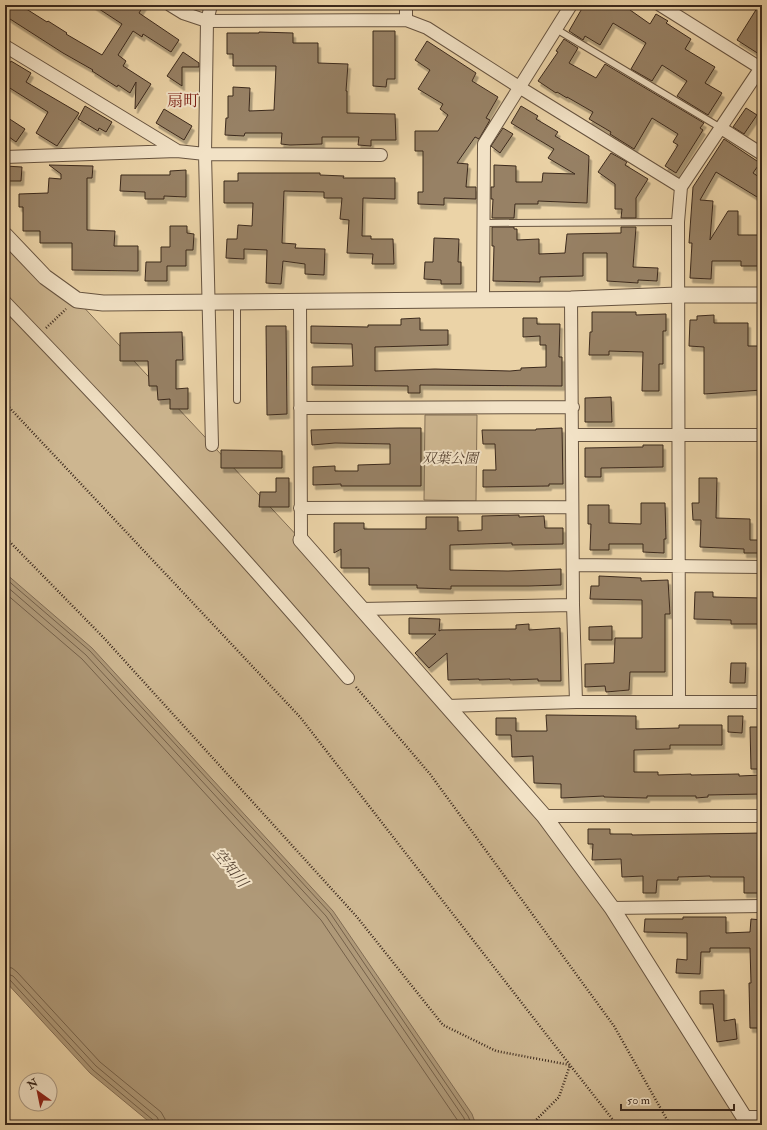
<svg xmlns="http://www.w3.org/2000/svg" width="767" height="1130" font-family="'IM FELL Double Pica','Noto Serif JP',serif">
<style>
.green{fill:#cdb690;stroke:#847056}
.water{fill:#af9978;stroke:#816c54}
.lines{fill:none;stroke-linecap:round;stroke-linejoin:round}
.shore{stroke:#75614a;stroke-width:1}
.building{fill:#978165;stroke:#3b291d;filter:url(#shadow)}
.service-casing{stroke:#675440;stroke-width:8}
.minor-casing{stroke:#675440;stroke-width:14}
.tertiary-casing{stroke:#675440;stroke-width:17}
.path{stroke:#3b291d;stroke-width:2.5;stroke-dasharray:1 2;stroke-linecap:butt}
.service{stroke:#f2e2c6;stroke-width:6}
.minor{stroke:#f2e2c6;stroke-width:12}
.tertiary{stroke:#f2e2c6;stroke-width:15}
.labels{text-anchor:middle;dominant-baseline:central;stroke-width:4;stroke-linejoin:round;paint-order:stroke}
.park-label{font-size:14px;font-style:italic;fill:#584534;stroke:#f2e2c6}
.water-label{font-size:15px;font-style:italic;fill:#584534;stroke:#f2e2c6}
.quarter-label{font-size:16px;fill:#7a1f14;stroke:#f2e2c6}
</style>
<defs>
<filter id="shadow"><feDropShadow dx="2.5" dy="4.5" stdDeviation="0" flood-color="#0004"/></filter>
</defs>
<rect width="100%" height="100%" fill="#ebd3a7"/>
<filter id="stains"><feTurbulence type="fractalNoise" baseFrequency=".005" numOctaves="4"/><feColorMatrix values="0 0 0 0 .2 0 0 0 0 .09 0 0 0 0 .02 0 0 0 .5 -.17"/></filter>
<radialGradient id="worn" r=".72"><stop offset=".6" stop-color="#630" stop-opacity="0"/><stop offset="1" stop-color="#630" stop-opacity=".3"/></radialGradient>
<path class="green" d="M5 235 77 300 301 540 544 816 638 949 749 1125H457L5 586Z
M425 415H477L476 501 424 500Z"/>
<path class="water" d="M5 573 92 648 333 911 472 1114 476 1125H153L90 1073 5 981Z"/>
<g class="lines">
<path class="shore" d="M5 578 90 651 330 913 468 1116 472 1125
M5 585 86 655 326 916 464 1118 466 1125
M5 593 82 659 321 920 458 1121 460 1125
M5 967 12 968 17 972 100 1062 161 1112 165 1119 166 1125
M5 973 13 976 96 1066 157 1117 159 1121 160 1125
M5 978 10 980 93 1070 153 1120 155 1125"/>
</g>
<path class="building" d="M5 5H20L47 22 48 21 67 33 66 34 102 55 122 24 93 5H144L139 13 179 40 171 52 143 34 142 37 133 31 118 55 126 61 123 66 151 84 135 109 136 82 130 93 118 85 117 87 92 71 93 70 63 53 10 19 5 15Z
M584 5H623L650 24 656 14 668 21 666 23 691 39 685 49 715 67 705 83 722 93 708 115 677 96 687 81 662 65 652 81 631 69 646 43 613 23 600 45 585 36 583 40 569 31Z
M759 5H762V56L737 40Z
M373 31H395V79H387L386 87 373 86Z
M259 32 293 33V43H318V63L348 64 346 91H347V113L395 114 396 140H371V146L358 145 359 137H322V144L290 145 281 144 282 133H245L244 136 225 135 226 118H228V96H233V87L250 88 249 111 274 110 276 66H233V54H227V33H259Z
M564 39 578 48 569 63 596 78 605 64 704 123 700 128 703 130 676 173 665 166 678 145 673 142 678 134 652 118 634 149 610 134 611 132 589 119 593 112 567 97V98L557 92 556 93 538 81 558 52 556 51Z
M427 41 476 73 472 81 498 97 486 118 490 120 479 139 475 137 457 163 468 164 466 187H476V199L444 198V205L418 204V192H423V151H415V131H438L448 115 440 109 443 104 418 89 430 70 415 60Z
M183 52 199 63V67H182V86L167 76Z
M11 61 31 73 26 82 79 113 57 146 36 133 48 112 5 85V71Z
M85 106 112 122 106 132 99 128 98 131 78 119Z
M521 106 538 116 536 119 558 132 555 136 589 156 587 203 538 201V204H515L514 218H492L493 199H491V187H494V165L516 166V182H542L543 173 575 174 548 158 554 149 511 123Z
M746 108 757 115 744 134 733 127Z
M164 109 192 126 184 140 156 123Z
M5 116 25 129 16 142 5 134Z
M503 128 513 134 500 153 491 146Z
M724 139 760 163 753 173 762 179V200L716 172 700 200 713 201 710 240 728 211H738V235H758V266H741V261H712L711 279 690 278 692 243H689L693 187Z
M611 153 627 162 625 165 648 179 636 198V218H621L622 209H615V184L598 172Z
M49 165 93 166 92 178H87V230L115 231 114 246H138V271L72 270V243H40V231H23V207H19V194L48 193 49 178 61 179V174Z
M5 166 22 167 21 181H5Z
M186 170V197L164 196V199H145V192L120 191 121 175H170V171Z
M238 173H320V175L344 176 343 178H395V199L363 198 362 236H371V239H393L394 264H372L373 254 347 253 349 220 340 219 342 198H324V192L284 191 282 243 296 244 295 248 325 249 324 275 305 274V264L283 261 281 284 266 283 267 250 244 249V259L226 258 227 239H237L238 225 252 226 253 203H224V181H238Z
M170 226H187V233L194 234 193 250H186V266H167V281H145L146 262H161V247H170Z
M492 227H514V229H517V240L539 239V254L565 253 567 234 621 233V227H636L633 267 658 268 657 281 638 280V283L607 281V253H583V276L540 277V282L493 281 494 246H492Z
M434 238 459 239 458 262H461V284H441V280L424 279 425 262H433Z
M592 312H636V315L666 314V331H663V364H659V391H642L643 352 609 351V355H589L590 332H592Z
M714 315V323H748V346H762V390L704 394V347L689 346 690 320H697V316Z
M420 318V330H448V345L375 347V371L435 369 510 371 521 370V368L546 367V345H540V336L523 337V318H537V324H560L559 357H562V386L420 385V393H408V386L312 385V367L353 366 352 344 311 343V326L368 327V325H401V319Z
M266 326H286L287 414 267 415Z
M182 332 183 360H176V389L188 388V409H170V399L158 400 157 386H149L148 361H120V333Z
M611 397 612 422H585V398Z
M399 428H421V486H341V484L313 485V467L335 466V471H358V465L390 464V444L335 443 312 445 311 430Z
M562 428 563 484H549V486L483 487V470H496L495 444H483L482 430H536V429Z
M643 445H663V467L601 468V477H585V448L643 447Z
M221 450 282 451V468H221Z
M276 478H289V507H259L260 492H276Z
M699 478H717L716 518 750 519V540H762V553H744V549L700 547 701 520H693L692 503H699Z
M641 503H665L666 539H664V553L643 552V544H609V550H590L591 524H588V505H609V523L641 524Z
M519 515V517L544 516 545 528H563V544L512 545V543L450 545V570L508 571 561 569V585L529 586H451V589L417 588V585H369V568H341V549L334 553V523H364V529H426V517H458V531L482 530V516Z
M599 576 641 578V581L668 580 670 614H665V672H630L629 690 606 692 605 686 585 687V664L614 663 615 638H642V600L590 599 591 586H599Z
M695 592H713V597L762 598V624H731V620L694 619Z
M409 618 440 619 439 631 441 630 516 629V625L529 624V630L560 628 561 681H538V679L510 680V679L479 680V679L448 680 447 653 429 668 415 653 436 634H409Z
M612 626V640H589V627Z
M731 663H746L745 683H730Z
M546 715 636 716V729L679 728V725H722V745H670V749L634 750V772H658V775L691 774V775L739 774V776L762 775V794L708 795V797L696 798V796H647V798L604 797V796L561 798V784L534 783 533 756 512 757 511 735H496V718H516V731H547Z
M728 716H743L742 733 728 732Z
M750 727H762V769H751Z
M588 829H610V834H632V835L762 833V877H759V893H744V877H710V876L678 877V880H657L656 893H643V876L622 877 621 859 592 860 593 844H588Z
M683 917H726V933L750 932 751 919 762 920V1028H750L749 983H751L750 948H710V952H701L700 974 676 973 677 959 687 960V933L644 932 645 919H683Z
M724 990V1021L735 1019 737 1039 717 1042 713 1004H700V991Z"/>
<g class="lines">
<defs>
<path id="service" d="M556 29 721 128
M484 223 678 222
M237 400V302"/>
<path id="minor" d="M170 5 183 13 207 21 406 20 427 28 519 87 681 187
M211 5 207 21 205 154 212 445
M406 5V20
M660 5 762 69
M5 46 176 150
M721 128 762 154
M5 157 177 151 205 154 381 155
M483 299 484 144 571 5
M571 299 573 605 576 702
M300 301 301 540
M5 302C123 424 238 549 348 678
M300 408 573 407
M572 435H762
M300 508 572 507
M573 565 762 567
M361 609 573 605
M679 702 678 222 681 187 762 66
M447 706 576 702H762
M544 816H762
M612 908 762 906
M744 1117H762"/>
<path id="tertiary" d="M5 235 45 277 77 300 103 303 571 299 678 295H762
M301 540 544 816 612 908 744 1117"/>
</defs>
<use href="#service" class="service-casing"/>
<use href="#minor" class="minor-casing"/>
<use href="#tertiary" class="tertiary-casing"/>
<path class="path" d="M46 328 66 309
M5 403 300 717 570 1065 559 1097 531 1125
M5 537 103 637 357 917 443 1025 496 1051 570 1065 617 1125
M356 687 430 774 614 1026 670 1125"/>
<use href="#service" class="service"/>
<use href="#minor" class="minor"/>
<use href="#tertiary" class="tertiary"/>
</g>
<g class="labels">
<g class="park-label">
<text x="450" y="458">双葉公園</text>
</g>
<g class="water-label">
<text transform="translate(230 868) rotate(51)">空知川</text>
</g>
<g class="quarter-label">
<text x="183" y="101">扇町</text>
</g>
</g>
<rect width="767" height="1130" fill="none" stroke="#ebd3a7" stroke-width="20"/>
<rect x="6" y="6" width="755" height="1118" fill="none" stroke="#3b291d" stroke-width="2"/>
<rect x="10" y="10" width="747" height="1110" fill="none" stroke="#3b291d"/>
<g transform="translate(38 1092) rotate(327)"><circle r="19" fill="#f2e2c6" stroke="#a99882"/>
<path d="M0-3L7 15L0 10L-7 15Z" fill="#8f2418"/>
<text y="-6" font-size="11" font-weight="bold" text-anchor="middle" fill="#3b291d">N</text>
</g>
<path d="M621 1104v6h113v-6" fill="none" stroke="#3b291d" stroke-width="2"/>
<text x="627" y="1104" font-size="12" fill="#3b291d" stroke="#f2e2c6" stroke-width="3" paint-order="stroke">50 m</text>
<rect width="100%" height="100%" filter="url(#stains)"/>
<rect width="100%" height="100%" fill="url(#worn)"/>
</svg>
